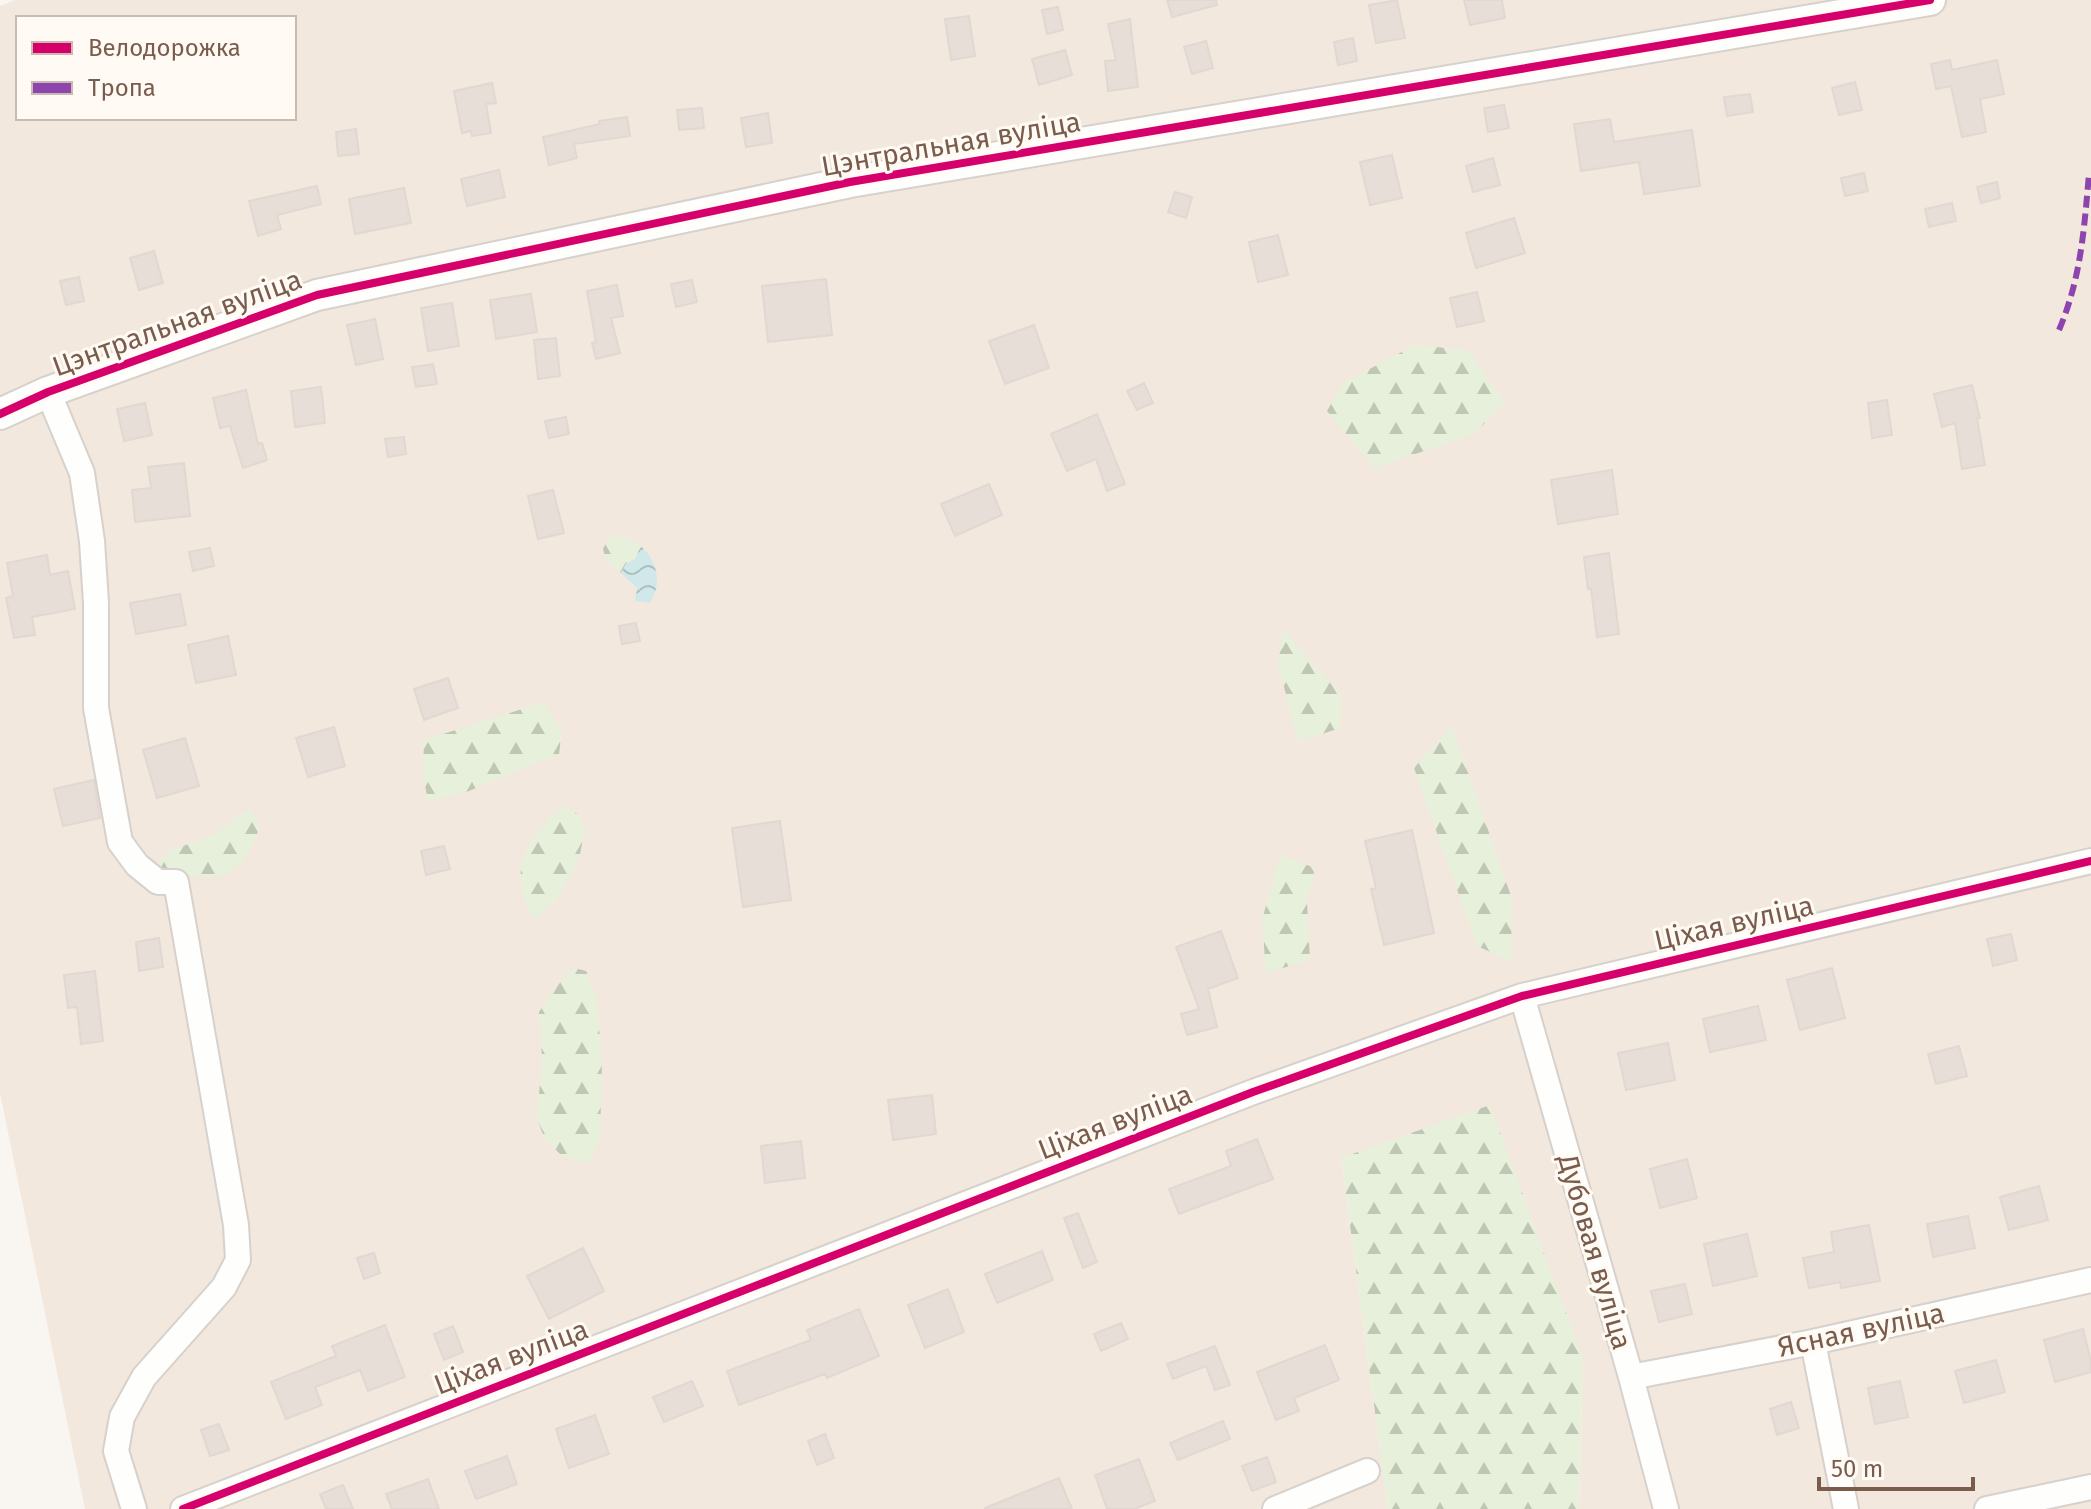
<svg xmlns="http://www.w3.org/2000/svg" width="2091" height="1509" font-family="'Fira Sans',sans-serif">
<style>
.residential{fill:#f2e8de;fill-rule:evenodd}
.forest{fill:url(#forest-firs)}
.water{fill:url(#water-waves)}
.building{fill:#e6ded7;stroke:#e2d8d2;stroke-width:2}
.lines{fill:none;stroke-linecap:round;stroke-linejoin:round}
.minor-casing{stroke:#d7d1cb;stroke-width:28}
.tertiary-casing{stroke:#d7d1cb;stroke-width:34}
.minor{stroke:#fefefd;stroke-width:24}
.tertiary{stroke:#fefefd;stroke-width:30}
.quiet{stroke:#8e44ad;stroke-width:6;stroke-dasharray:12 6;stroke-linecap:butt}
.cycleway-casing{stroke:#fffaf3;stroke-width:13}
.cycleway{stroke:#d6006c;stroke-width:8}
.labels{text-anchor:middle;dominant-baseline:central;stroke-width:6;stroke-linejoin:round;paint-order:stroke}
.street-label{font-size:28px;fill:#7a5c4d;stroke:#fffaf3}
</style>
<defs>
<pattern id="forest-firs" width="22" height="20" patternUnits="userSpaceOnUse" patternTransform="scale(2)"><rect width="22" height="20" fill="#e7f0db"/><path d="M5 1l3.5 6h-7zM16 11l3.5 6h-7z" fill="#c0c6b4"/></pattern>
<pattern id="water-waves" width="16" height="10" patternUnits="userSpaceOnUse" patternTransform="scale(2)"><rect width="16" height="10" fill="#d0e8ea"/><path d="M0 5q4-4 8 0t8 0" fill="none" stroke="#aebfc0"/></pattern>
</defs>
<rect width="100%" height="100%" fill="#f9f5f0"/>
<path class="residential" d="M15 0H2091V1509H1579L1583 1359 1341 1158 1388 1509H85L0 1093V6ZM18 18H294V118H18Z"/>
<path class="forest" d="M1415 345 1467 350 1505 402 1474 434 1374 468 1327 411 1343 383Z
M614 536 626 537 641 546 635 559 626 564 621 573 606 560 603 549 607 541Z
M1283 630 1341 695 1340 728 1298 742 1278 663Z
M544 702 562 731 559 754 464 793 428 801 423 775 424 740Z
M1452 726 1512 899 1511 961 1477 946 1414 768Z
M250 808 260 826C237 887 220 879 162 872L159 861 171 850 212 836Z
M560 808H571L579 816 585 830 579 859 556 901 533 919C508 867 523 846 560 808Z
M1280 855 1315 868 1307 902 1310 960 1266 973 1262 920Z
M574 968 586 971 596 996 602 1061 600 1138 590 1163 563 1157 545 1139 537 1119 542 1058 539 1012 555 988Z
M1490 1105 1583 1359 1579 1509H1388L1341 1158Z"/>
<path class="water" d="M641 546C657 561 663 583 650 603L635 601 637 588 621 573 626 564 635 559Z"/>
<path class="building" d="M1167 0H1216L1217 5 1172 17Z
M1397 0 1405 38 1376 43 1369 5Z
M1464 0H1502L1505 18 1470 25Z
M1058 7 1063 30 1047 34 1042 10Z
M969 16 975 56 951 60 945 19Z
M1130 19 1138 87 1108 91 1105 61 1116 60 1108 24Z
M1353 38 1357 61 1338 65 1334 42Z
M1206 41 1213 68 1192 74 1184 47Z
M1065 50 1072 75 1039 85 1032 59Z
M1950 60 1952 70 1997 60 2004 94 1980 99 1986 132 1962 137 1951 86 1936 89 1931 64Z
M1855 82 1862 110 1839 115 1832 88Z
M492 83 496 103 486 104 491 133 472 136 471 131 462 133 454 91Z
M1750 94 1753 112 1727 116 1724 97Z
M1504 105 1509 128 1488 132 1484 108Z
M702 108 704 128 679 130 677 110Z
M768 113 772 143 746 147 741 118Z
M627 117 630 136 574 144 577 158 549 165 543 137 600 124 599 121Z
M1610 119 1614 142 1692 130 1700 186 1644 194 1639 162 1581 171 1574 124Z
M356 129 359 154 338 156 336 132Z
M1392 155 1402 198 1370 205 1360 162Z
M1493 158 1500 185 1473 192 1466 166Z
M499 170 505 197 467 206 461 179Z
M1864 173 1868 191 1845 196 1841 178Z
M1997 182 2000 198 1981 203 1977 187Z
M317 186 321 204 277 215 281 229 258 236 249 201Z
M404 188 411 223 355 234 349 199Z
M1175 192 1192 197 1186 218 1168 212Z
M1952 203 1956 221 1929 227 1925 209Z
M1514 218 1525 253 1476 268 1466 233Z
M1278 235 1288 275 1258 282 1249 242Z
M154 251 163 283 139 290 130 258Z
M79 277 84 301 66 305 60 281Z
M826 279 832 335 768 342 762 286Z
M692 280 697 302 676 307 671 284Z
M617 285 623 316 611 318 620 353 596 359 592 343 596 342 587 291Z
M1477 292 1484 321 1457 327 1450 298Z
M531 294 537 332 496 339 490 300Z
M452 303 459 346 428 351 421 308Z
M375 319 383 359 356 365 347 325Z
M1034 325 1049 368 1005 384 989 341Z
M556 338 560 376 538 379 534 340Z
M433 364 437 384 416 387 412 367Z
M1144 383 1153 403 1137 410 1127 391Z
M1972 385 1980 418H1977L1985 465 1962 469 1955 423 1942 427 1934 394Z
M321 387 325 423 295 427 291 391Z
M246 390 258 444 262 443 267 460 243 468 230 426 220 428 213 398Z
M1887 400 1892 435 1872 438 1868 403Z
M145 403 152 435 124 441 117 409Z
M1097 414 1125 484 1107 491 1096 459 1067 471 1051 434Z
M566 417 569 434 549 438 545 421Z
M404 437 406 454 388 457 385 439Z
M184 463 190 516 135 522 132 490 151 488 148 467Z
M1612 470 1618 514 1558 524 1551 480Z
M989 484 1002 515 955 536 941 504Z
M553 490 564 533 538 539 528 496Z
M210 548 214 566 193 571 189 552Z
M1609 553 1619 634 1597 637 1591 589H1588L1584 557Z
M47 555 50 575 68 571 75 609 32 617 35 635 14 638 6 598 13 596 7 563Z
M180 594 186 625 136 634 130 603Z
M636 623 640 641 622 644 619 626Z
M228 636 236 675 196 683 188 645Z
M448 678 458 708 424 720 414 689Z
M334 727 345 766 308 777 296 738Z
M185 738 199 786 157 798 143 750Z
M94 780 100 818 63 826 54 789Z
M780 821 791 900 743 907 732 828Z
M1412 830 1434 933 1384 945 1371 889 1376 888 1365 841Z
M444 846 450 869 426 875 421 851Z
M1221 931 1238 978 1208 989 1217 1027 1187 1035 1181 1014 1199 1009 1176 947Z
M2011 934 2017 960 1993 966 1987 939Z
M159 938 163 967 139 971 136 942Z
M1832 968 1845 1018 1800 1030 1787 980Z
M95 971 103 1041 81 1044 77 1007 68 1008 64 975Z
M1758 1006 1766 1040 1710 1052 1703 1019Z
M1668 1043 1675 1080 1626 1090 1618 1053Z
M1959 1046 1967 1076 1936 1084 1928 1054Z
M932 1095 936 1134 893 1140 888 1100Z
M1257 1139 1273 1179 1179 1214 1169 1189 1231 1166 1226 1151Z
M801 1141 805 1178 765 1183 761 1146Z
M1687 1159 1697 1198 1660 1208 1650 1169Z
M2039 1186 2048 1220 2009 1230 2000 1197Z
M1078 1213 1097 1262 1083 1268 1064 1218Z
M1968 1216 1975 1248 1933 1257 1927 1224Z
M1869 1225 1880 1281 1841 1288 1840 1282 1809 1288 1803 1258 1834 1252 1831 1232Z
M1747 1234 1757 1276 1713 1286 1704 1244Z
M583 1248 604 1291 549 1319 527 1276Z
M1042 1251 1053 1280 997 1303 985 1274Z
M374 1253 380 1273 364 1279 357 1258Z
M1685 1284 1692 1314 1659 1322 1651 1291Z
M948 1289 964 1332 925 1348 908 1305Z
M859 1309 879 1356 827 1378 825 1374 739 1405 727 1371 811 1340 807 1330Z
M1121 1323 1128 1339 1101 1351 1094 1334Z
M385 1325 405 1377 368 1391 360 1370 315 1387 322 1405 286 1419 271 1382 336 1356 332 1346Z
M453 1326 463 1352 444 1360 434 1334Z
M2083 1329 2091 1361V1372L2055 1382 2044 1340Z
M1325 1345 1339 1380 1294 1398 1299 1411 1276 1420 1257 1372Z
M1215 1346 1230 1385 1215 1390 1206 1366 1173 1379 1167 1364Z
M1996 1360 2005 1392 1964 1403 1955 1371Z
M692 1381 703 1406 664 1422 653 1397Z
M1900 1381 1908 1417 1875 1424 1868 1388Z
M1791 1402 1799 1428 1777 1435 1770 1409Z
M595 1415 609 1454 569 1468 556 1429Z
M1223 1421 1230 1439 1178 1460 1170 1443Z
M219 1424 229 1450 210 1456 201 1430Z
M825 1434 834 1458 817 1465 808 1441Z
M507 1456 517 1484 476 1499 465 1471Z
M1267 1457 1276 1482 1252 1491 1242 1466Z
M1139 1459 1155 1501 1134 1509H1107L1095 1475Z
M1059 1478 1072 1509H985V1508Z
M428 1479 439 1509H392L386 1494Z
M343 1485 353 1509H326L320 1494Z"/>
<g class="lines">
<defs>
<path id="minor" d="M48 392 82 473 92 541 96 603V708L120 842 137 865 158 882H176L236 1225 238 1260 224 1287 144 1377 122 1417 116 1451 134 1509
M1522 996 1631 1377 1666 1509
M1813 1342 1846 1509
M1631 1377 1813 1342 2091 1280
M183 1509 1253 1092 1522 996 2091 861
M1275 1509 1367 1471
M1987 1509 2091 1487"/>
<path id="tertiary" d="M0 414 48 392 317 295 850 182 1930 0"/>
</defs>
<use href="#minor" class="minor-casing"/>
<use href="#tertiary" class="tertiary-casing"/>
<use href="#minor" class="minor"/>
<use href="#tertiary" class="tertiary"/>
<path class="quiet" d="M2059 330C2081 278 2084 230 2089 174"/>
<defs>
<path id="cycleway" d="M0 414 48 392 317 295 850 182 1930 0
M183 1509 1253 1092 1522 996 2091 861"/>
</defs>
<use href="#cycleway" class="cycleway-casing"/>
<use href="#cycleway" class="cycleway"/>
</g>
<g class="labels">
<g class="street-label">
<text transform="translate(951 144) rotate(-10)">Цэнтральная вуліца</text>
<text transform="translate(177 323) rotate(-20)">Цэнтральная вуліца</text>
<text transform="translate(1734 923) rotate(-13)">Ціхая вуліца</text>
<text transform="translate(1115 1122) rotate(-21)">Ціхая вуліца</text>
<text transform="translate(1595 1252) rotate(74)">Дубовая вуліца</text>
<text transform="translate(1861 1330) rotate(-12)">Ясная вуліца</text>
<text transform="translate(511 1357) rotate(-21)">Ціхая вуліца</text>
</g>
</g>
<rect x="16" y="16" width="280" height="104" fill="#fffaf3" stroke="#cabbb1" stroke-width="2"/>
<rect x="32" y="42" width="40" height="12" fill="#d6006c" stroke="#cabbb1" stroke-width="2"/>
<text x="88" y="56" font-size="24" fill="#7a5c4d">Велодорожка</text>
<rect x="32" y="82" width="40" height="12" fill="#8e44ad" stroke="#cabbb1" stroke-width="2"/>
<text x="88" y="96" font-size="24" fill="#7a5c4d">Тропа</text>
<path d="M1819 1477v12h154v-12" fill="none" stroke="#7a5c4d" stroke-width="4"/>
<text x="1831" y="1477" font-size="24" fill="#7a5c4d" stroke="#fffaf3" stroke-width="6" paint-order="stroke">50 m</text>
</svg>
